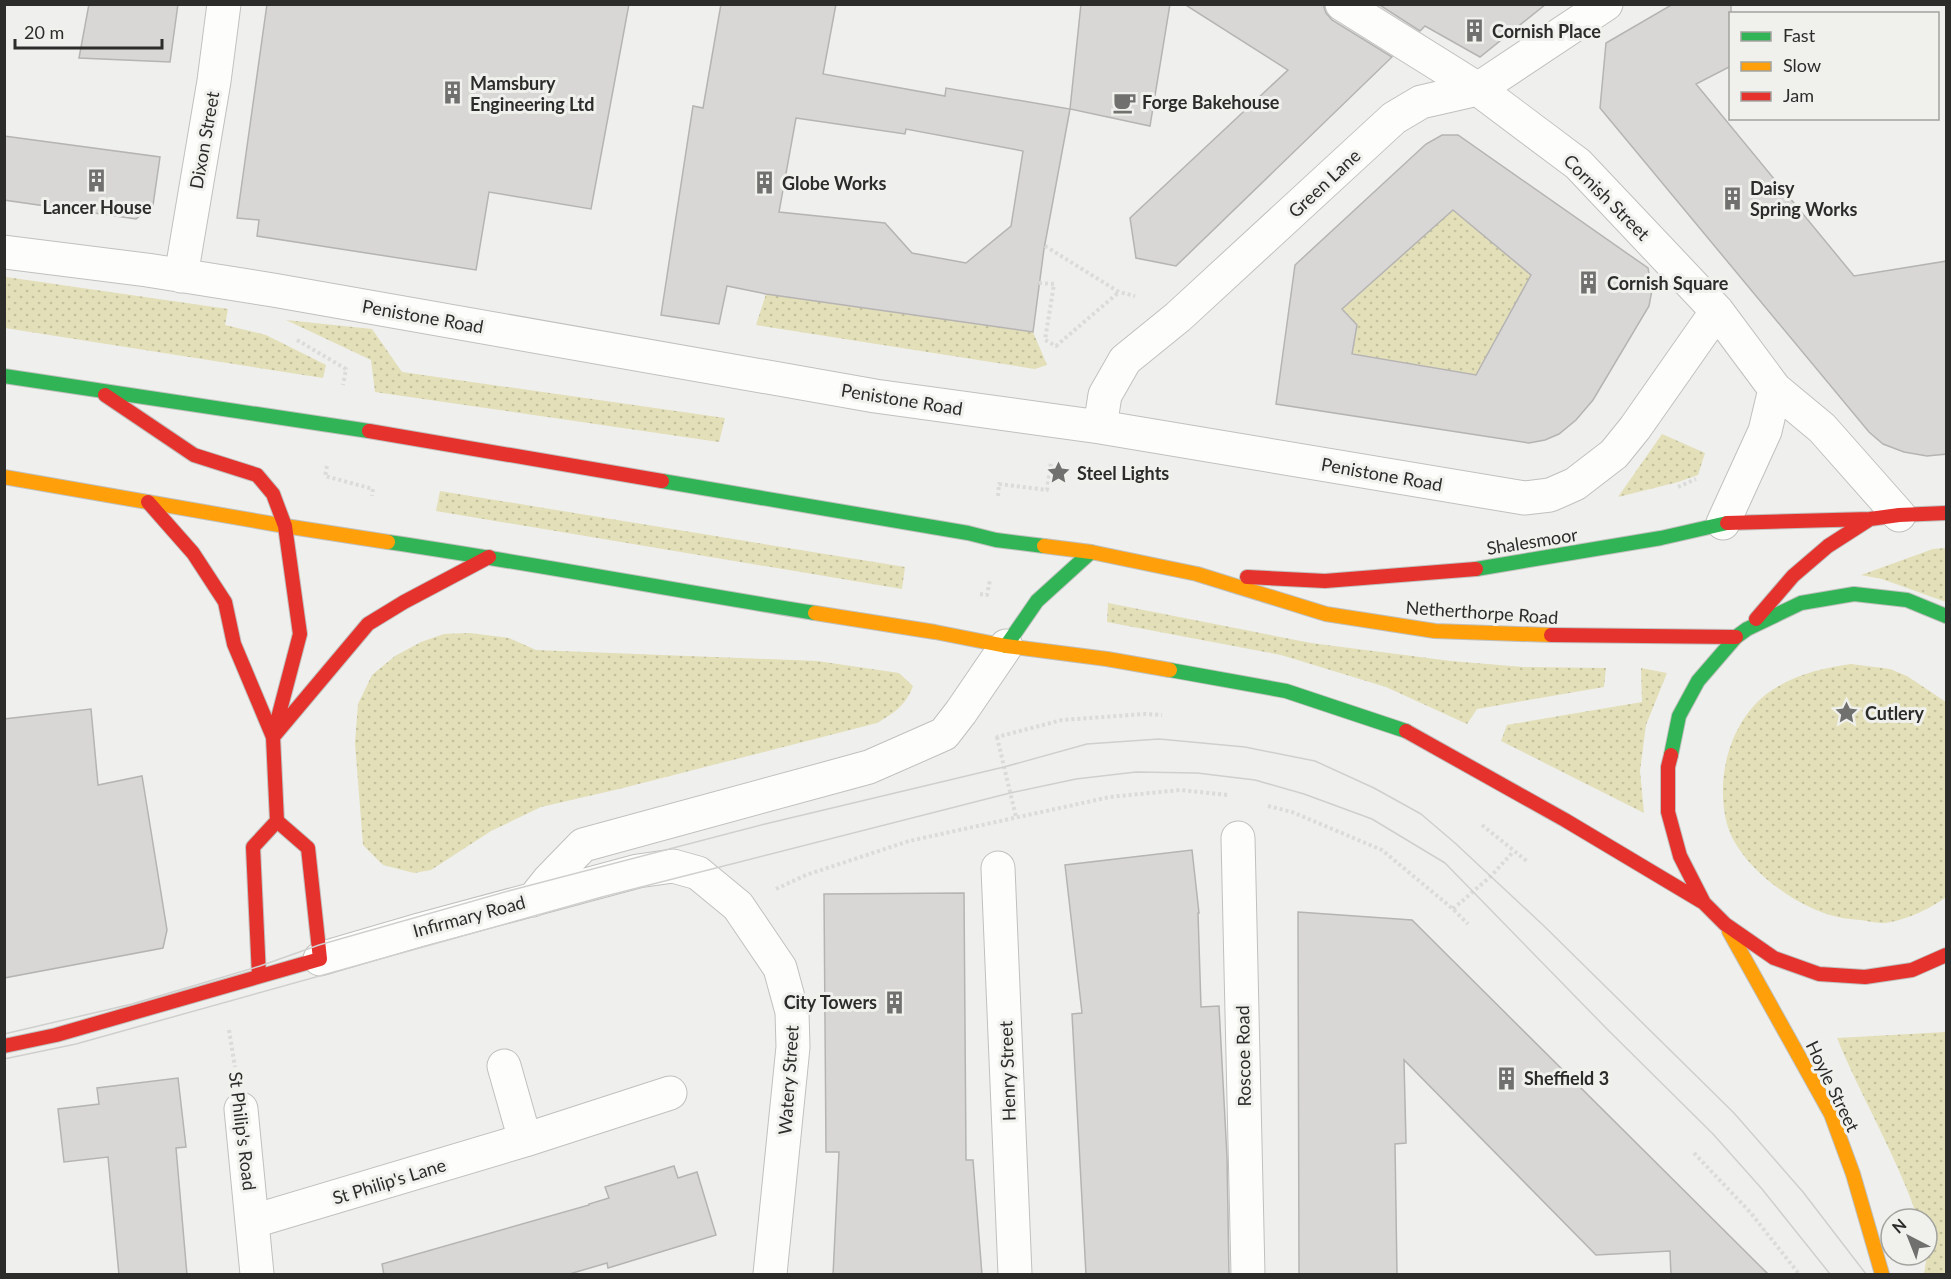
<svg xmlns="http://www.w3.org/2000/svg" width="1951" height="1279" font-family="Lato,sans-serif">
<style>
.grass{fill:url(#grass-dots)}
.building{fill:#d8d7d6;stroke:#b5b4b3;stroke-width:1.5;fill-rule:evenodd}
.lines{fill:none;stroke-linecap:round;stroke-linejoin:round}
.street-casing{stroke:#c0c0be;stroke-width:35}
.fast-casing{stroke:#c0c0be;stroke-width:16}
.slow-casing{stroke:#c0c0be;stroke-width:16}
.jam-casing{stroke:#c0c0be;stroke-width:16}
.path{stroke:#dbdbda;stroke-width:4;stroke-dasharray:3 3;stroke-linecap:butt}
.street{stroke:#fdfdfc;stroke-width:33}
.fast{stroke:#30b455;stroke-width:14}
.slow{stroke:#ff9f0a;stroke-width:14}
.jam{stroke:#e5322d;stroke-width:14}
.tram{stroke:#cfcfce;stroke-width:1.5}
.labels{text-anchor:middle;dominant-baseline:central;stroke-width:6;stroke-linejoin:round;paint-order:stroke}
.poi-label{font-size:18px;font-weight:bold;fill:#2c2c2b;stroke:#f0f0ec;text-anchor:start}
.street-label{font-size:18px;fill:#2c2c2b;stroke:#f0f0ec}
</style>
<defs>
<pattern id="grass-dots" width="8" height="8" patternUnits="userSpaceOnUse" patternTransform="scale(1.5)"><rect width="8" height="8" fill="#e3dfb8"/><path d="M2 2h.1M6 6h.1" fill="none" stroke="#c3c09e" stroke-width="1.8" stroke-linecap="round"/></pattern>
</defs>
<rect width="100%" height="100%" fill="#efefed"/>
<path class="grass" d="M1453 210 1531 275 1476 375 1352 354 1357 325 1342 309Z
M6 277 228 309 225 325 266 335 326 365 323 378 5 328Z
M766 294 1033 332 1047 365 1035 369 756 325Z
M286 320 372 329 402 372 725 418 719 442 375 392 371 360Z
M1662 434 1705 453 1698 475 1678 482 1618 497Z
M440 491 905 567 902 589 436 511Z
M1946 548V602L1882 579 1861 575 1933 549Z
M1108 603 1311 643 1451 661 1523 667 1606 668 1604 687 1477 709 1467 724 1386 687 1281 655 1107 622Z
M470 633 509 638 536 650 817 661 899 673 913 686C906 705 894 713 877 723L619 789 541 807 491 831 431 870 414 873 383 865 363 845 355 743 358 704 372 675 395 656 421 642 444 634Z
M1851 664 1890 669 1907 676 1946 702V897C1930 909 1904 921 1884 923 1876 923 1868 921 1861 920 1853 919 1846 919 1838 917 1797 909 1738 865 1727 824 1714 775 1732 713 1777 687 1800 673 1825 668 1851 664Z
M1641 668 1667 673 1646 725 1640 771 1644 813 1501 741 1507 725 1642 702Z
M1946 1032V1274H1924L1927 1255V1219H1918C1897 1156 1862 1099 1837 1038Z"/>
<path class="building" d="M89 4H178L170 62 79 58Z
M267 4H629L591 209 489 192 476 270 257 236 259 220 237 218Z
M721 4H836L823 74 945 96 946 88 1070 109 1044 249 1033 332 766 294 727 286 719 324 661 315 693 106 703 108ZM796 118 905 134 906 129 1023 151 1011 226 966 263 912 253 885 223 779 212Z
M1081 4H1170L1150 126 1070 109Z
M1184 4H1323L1326 13 1332 20 1392 57 1176 266 1136 258 1130 218 1288 70Z
M1378 4H1546L1480 57 1425 26 1420 31Z
M1673 4H1731V66L1696 84 1854 276 1947 261V454L1927 456 1904 452 1883 444 1869 432 1600 108 1606 43Z
M1442 135H1458L1648 268 1652 290 1649 306 1593 400 1576 420 1559 434 1545 440 1529 443 1276 404 1295 265 1426 144ZM1453 210 1531 275 1476 375 1352 354 1357 325 1342 309Z
M4 136 160 157 153 205 136 219 4 200Z
M91 709 98 785 142 776 167 930 163 948 4 978V719Z
M1192 850 1199 913H1198L1201 1007 1219 1006 1227 1157 1229 1275H1086L1072 1014 1082 1013 1065 865Z
M964 893 966 1160H973L982 1275H833L839 1152H826L824 894Z
M1298 912 1412 920 1769 1275H1671L1670 1251 1596 1255 1404 1060 1406 1143 1395 1144 1397 1275H1299Z
M178 1078 186 1147 176 1148 187 1275H119L108 1157 64 1162 58 1109 99 1104 97 1088Z
M674 1166 678 1178 697 1172 716 1235 608 1268 607 1263 566 1275H384L382 1264 589 1205V1204L609 1198 605 1187Z"/>
<g class="lines">
<defs>
<path id="street" d="M1342 4 1478 89 1578 164 1717 311 1775 389 1822 428 1899 515
M4 252 147 270 273 290 875 396 1100 427 1524 498 1550 495 1575 484 1614 454 1635 428 1717 311
M181 276 214 81 224 4
M1100 427 1105 395 1125 360 1178 317 1394 118 1421 102 1478 89 1606 4
M1723 523 1765 431 1775 389
M1238 838 1248 1274
M998 868 1015 1274
M533 900 549 880 583 845 869 767 944 734 961 712 1006 646
M320 959 419 930 638 871 673 866 698 873 738 906 780 968 792 1012 793 1047 770 1274
M504 1066 525 1140
M241 1109 257 1274
M254 1221 525 1140 670 1093"/>
<path id="fast" d="M4 376 369 431
M662 481 968 533 996 540 1044 546
M388 542C531 563 672 590 815 613
M1476 569 1661 538 1727 523
M1006 646 1037 601 1091 552
M1170 670 1286 691 1406 731
M1671 755 1679 716 1698 681 1736 637 1747 629 1801 603 1854 594 1907 600 1946 616"/>
<path id="slow" d="M4 477 285 526 388 542
M1044 546 1091 552 1197 574 1326 614 1435 631 1551 635
M815 613 935 632 1006 646 1107 659 1170 670
M1729 931 1831 1114 1853 1174 1882 1274"/>
<path id="jam" d="M105 395 194 455 257 475 273 494 285 526
M369 431 662 481
M148 502 193 553 225 602 234 644 273 737
M1727 523 1870 519 1899 515 1946 513
M1247 577 1325 581 1476 569
M1756 619 1793 576 1828 546 1870 519
M1551 635 1736 637
M1406 731 1565 820 1704 903
M273 737 368 624 404 602 489 557
M1671 755 1668 767V812L1680 856 1704 903 1725 924 1774 958 1819 974 1865 977 1912 970 1946 955
M259 976 253 847 277 821 273 737 300 634 285 526
M4 1046 56 1035 320 959 308 848 277 821"/>
</defs>
<use href="#street" class="street-casing"/>
<use href="#fast" class="fast-casing"/>
<use href="#slow" class="slow-casing"/>
<use href="#jam" class="jam-casing"/>
<path class="path" d="M1045 246 1119 292 1135 296
M1039 283 1054 284 1045 340 1056 346 1119 292
M297 340 346 369 343 385
M327 466 325 476 373 489 372 496
M1678 487 1696 479
M998 496 999 484 1047 490 1051 462
M980 594 987 595 990 580
M996 736 997 737 1062 720 1145 714 1162 715
M997 737 1016 817
M1268 806 1292 812 1382 850 1453 909 1468 924
M1482 825 1528 862
M776 889 806 875 909 841 1110 797 1180 790 1228 795
M1453 909 1491 876 1513 852
M229 1030 235 1067
M1694 1153 1750 1212 1799 1274"/>
<use href="#street" class="street"/>
<use href="#fast" class="fast"/>
<use href="#slow" class="slow"/>
<use href="#jam" class="jam"/>
<path class="tram" d="M4 1034 132 1004 260 966 319 945 512 890 765 824 1004 767 1087 744 1159 739 1245 747 1315 761 1374 788 1421 814 1455 843 1544 926 1734 1113 1803 1192 1866 1274
M4 1059 76 1044 602 897 1010 793 1076 779 1136 772 1197 773 1255 780 1304 794 1372 819 1445 863 1607 1029 1713 1134 1762 1189 1830 1274"/>
</g>
<defs>
<symbol id="building-bare" viewBox="-9 -9 18 18"><path d="M-4-6H4V6H1V3H-1V6H-4ZM-2.5-4.3h1.7v1.8h-1.7ZM.8-4.3h1.7v1.8H.8ZM-2.5-1h1.7V.8h-1.7ZM.8-1h1.7V.8H.8Z" fill="#70706f" stroke="#f0f0ec" stroke-width="2.5" paint-order="stroke"/></symbol>
<symbol id="cafe-bare" viewBox="-9 -9 18 18"><path d="M-5.5-4.5H6V0H3Q3 3.5 0 3.5H-2.5Q-5.5 3.5-5.5 0ZM3-3.2v2h1.7v-2ZM-6 4.5H4V6H-6Z" fill="#70706f" stroke="#f0f0ec" stroke-width="2.5" paint-order="stroke"/></symbol>
<symbol id="sight-bare" viewBox="-9 -9 18 18"><path d="M0-6L1.8-2.2L6-1.7L2.9 1.2L3.7 5.4L0 3.3L-3.7 5.4L-2.9 1.2L-6-1.7L-1.8-2.2Z" fill="#70706f" stroke="#f0f0ec" stroke-width="2.5" paint-order="stroke"/></symbol>
</defs>
<g fill-rule="evenodd">
<use href="#building-bare" x="1458" y="14" width="33" height="33"/>
<use href="#building-bare" x="436" y="76" width="33" height="33"/>
<use href="#cafe-bare" x="1108" y="86" width="33" height="33"/>
<use href="#building-bare" x="80" y="164" width="33" height="33"/>
<use href="#building-bare" x="748" y="166" width="33" height="33"/>
<use href="#building-bare" x="1716" y="182" width="33" height="33"/>
<use href="#building-bare" x="1572" y="266" width="33" height="33"/>
<use href="#sight-bare" x="1042" y="456" width="33" height="33"/>
<use href="#sight-bare" x="1830" y="696" width="33" height="33"/>
<use href="#building-bare" x="878" y="986" width="33" height="33"/>
<use href="#building-bare" x="1490" y="1062" width="33" height="33"/>
</g>
<g class="labels">
<g class="poi-label">
<text x="1492" y="31">Cornish Place</text>
<text x="470" y="83">Mamsbury<tspan x="470" dy="21">Engineering Ltd</tspan></text>
<text x="1142" y="102">Forge Bakehouse</text>
<text x="782" y="183">Globe Works</text>
<text x="1750" y="188">Daisy<tspan x="1750" dy="21">Spring Works</tspan></text>
<text x="97" y="207" text-anchor="middle">Lancer House</text>
<text x="1607" y="283">Cornish Square</text>
<text x="1077" y="473">Steel Lights</text>
<text x="1865" y="713">Cutlery</text>
<text x="877" y="1002" text-anchor="end">City Towers</text>
<text x="1524" y="1078">Sheffield 3</text>
</g>
<g class="street-label">
<text transform="translate(204 140) rotate(-80)">Dixon Street</text>
<text transform="translate(1324 183) rotate(-43)">Green Lane</text>
<text transform="translate(1607 197) rotate(45)">Cornish Street</text>
<text transform="translate(423 316) rotate(10)">Penistone Road</text>
<text transform="translate(902 399) rotate(9)">Penistone Road</text>
<text transform="translate(1382 474) rotate(10)">Penistone Road</text>
<text transform="translate(1532 541) rotate(-9)">Shalesmoor</text>
<text transform="translate(1482 612) rotate(4)">Netherthorpe Road</text>
<text transform="translate(469 916) rotate(-15)">Infirmary Road</text>
<text transform="translate(1243 1056) rotate(-91)">Roscoe Road</text>
<text transform="translate(1007 1071) rotate(-92)">Henry Street</text>
<text transform="translate(788 1080) rotate(-86)">Watery Street</text>
<text transform="translate(1833 1086) rotate(64)">Hoyle Street</text>
<text transform="translate(243 1131) rotate(83)">St Philip's Road</text>
<text transform="translate(389 1181) rotate(-17)">St Philip's Lane</text>
</g>
</g>
<rect width="1951" height="1279" fill="none" stroke="#2c2c2b" stroke-width="12"/>
<rect x="1729" y="12" width="210" height="108" fill="#f0f0ec" stroke="#a2a29f" stroke-width="1.5"/>
<rect x="1741" y="32" width="30" height="9" fill="#30b455" stroke="#a2a29f" stroke-width="1.5"/>
<text x="1783" y="42" font-size="18" fill="#2c2c2b">Fast</text>
<rect x="1741" y="62" width="30" height="9" fill="#ff9f0a" stroke="#a2a29f" stroke-width="1.5"/>
<text x="1783" y="72" font-size="18" fill="#2c2c2b">Slow</text>
<rect x="1741" y="92" width="30" height="9" fill="#e5322d" stroke="#a2a29f" stroke-width="1.5"/>
<text x="1783" y="102" font-size="18" fill="#2c2c2b">Jam</text>
<g transform="translate(1909 1237) rotate(318)"><circle r="28" fill="#f0f0ec" stroke="#a2a29f" stroke-width="1.5"/>
<path d="M0-4.5L10 22L0 15L-10 22Z" fill="#70706f"/>
<text y="-9" font-size="16" font-weight="bold" text-anchor="middle" fill="#2c2c2b">N</text>
</g>
<path d="M15 39v9h147v-9" fill="none" stroke="#2c2c2b" stroke-width="3"/>
<text x="24" y="39" font-size="18" fill="#2c2c2b" stroke="#f0f0ec" stroke-width="4.5" paint-order="stroke">20 m</text>
</svg>
